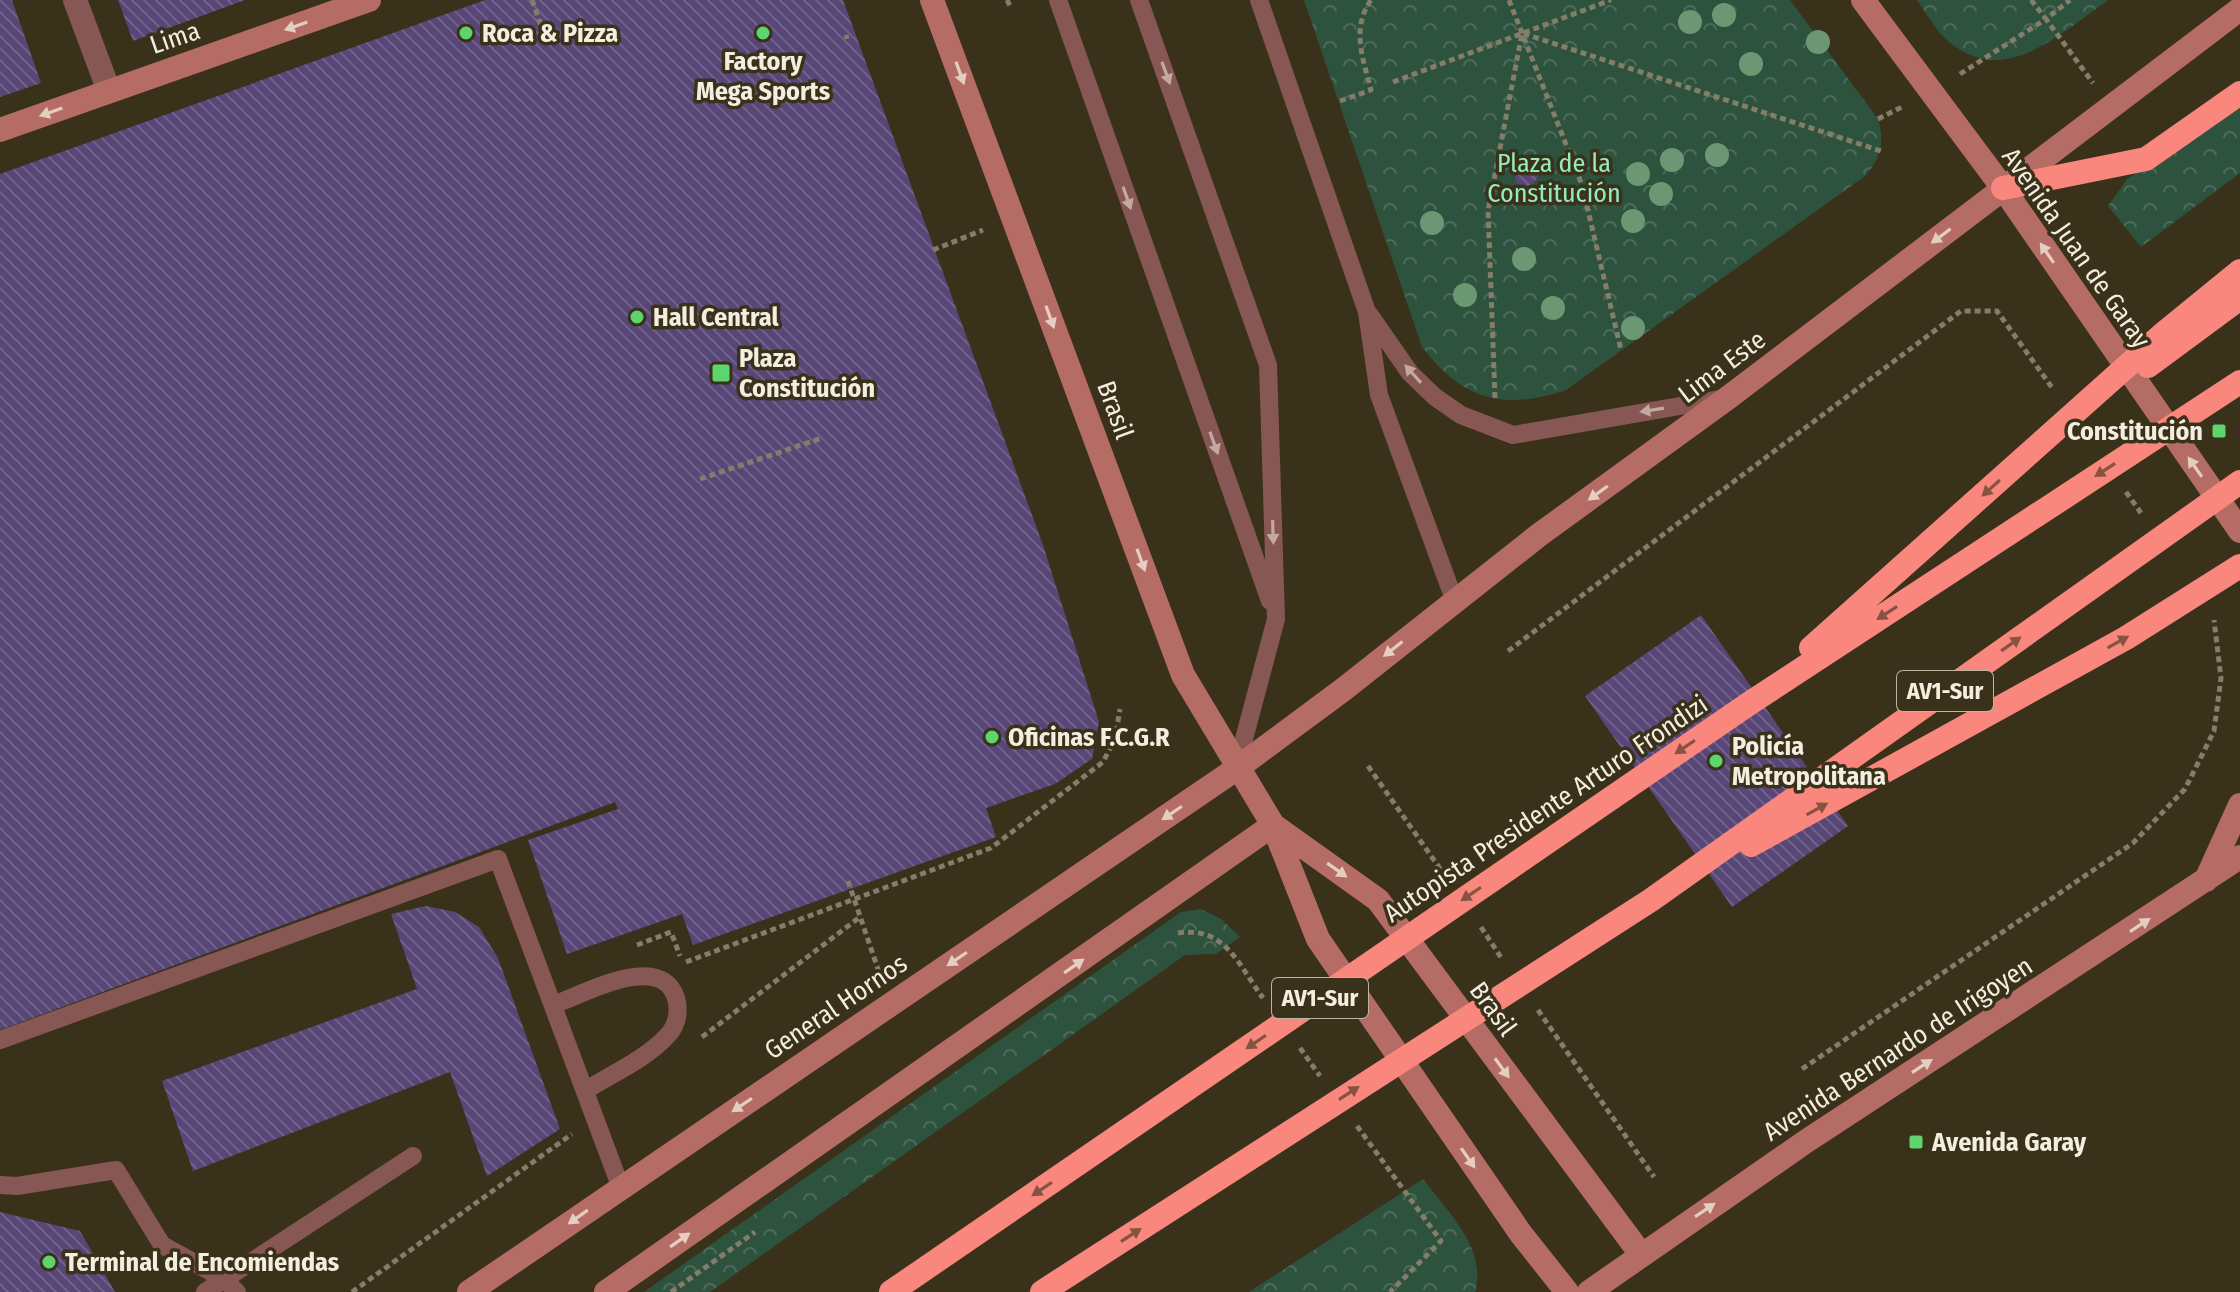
<svg xmlns="http://www.w3.org/2000/svg" width="2240" height="1292" font-family="'Fira Sans Condensed',sans-serif">
<style>
.park{fill:url(#park-crowns)}
.building{fill:url(#building-back-hatch)}
.lines{fill:none;stroke-linecap:round;stroke-linejoin:round}
.path{stroke:#847d69;stroke-width:5;stroke-dasharray:6 4;stroke-linecap:butt}
.lane{stroke:#875853;stroke-width:18}
.street{stroke:#875853;stroke-width:24}
.secondary{stroke:#b56c64;stroke-width:24}
.highway{stroke:#f9877d;stroke-width:24}
.highway-bridge{stroke:#f9877d;stroke-width:24}
.tree{fill:#6b9873}
.oneway{fill:#e4cec1}
.oneway2{fill:#c2aaa1}
.oneway3{fill:#865342}
.poi-dot{fill:#5dd56c;stroke:#3a311a;stroke-width:3}
.labels{text-anchor:middle;dominant-baseline:central;stroke-width:7;stroke-linejoin:round;paint-order:stroke}
.shield{fill:#3a311a;stroke:#bcb5a5;stroke-width:2}
.shield-label{font-size:24px;font-weight:bold;fill:#f3eee0}
.poi-label{font-size:26px;font-weight:bold;fill:#f3eee0;stroke:#3a311a;text-anchor:start}
.street-label{font-size:26px;fill:#f3eee0;stroke:#3a311a}
.park-label{font-size:26px;fill:#93ecbb;stroke:#3a311a}
</style>
<defs>
<pattern id="park-crowns" width="20" height="18" patternUnits="userSpaceOnUse" patternTransform="scale(2)"><rect width="20" height="18" fill="#2d523e"/><path d="M2 6a3 3 0 1 1 6 0M12 15a3 3 0 1 1 6 0" fill="none" stroke="#4c6b5a"/></pattern>
<pattern id="building-back-hatch" width="6" height="6" patternUnits="userSpaceOnUse" patternTransform="scale(2)"><rect width="6" height="6" fill="#574676"/><path d="M-1 5l2 2M0 0l6 6M5-1l2 2" fill="none" stroke="#706189"/></pattern>
</defs>
<rect width="100%" height="100%" fill="#3a311a"/>
<path class="park" d="M1304 0H1790L1878 119C1885 143 1881 158 1865 176L1566 390C1502 411 1463 400 1422 347Z
M1917 0H2108C2060 34 2003 90 1947 40 1935 29 1926 13 1917 0Z
M2240 107V173L2141 247 2108 206 2127 179Z
M1201 909 1221 919 1240 937 1216 954 1185 955 710 1292H644L1181 912Z
M1423 1179C1447 1211 1488 1249 1475 1292H1249Z"/>
<path class="building" d="M0 0H12L41 83 0 97Z
M118 0H245L133 41Z
M485 0H843L1043 545 1099 722 1092 759 1055 784 986 808 996 837 693 945 682 914 567 954 528 840 618 809 615 802 0 1030V174Z
M1508 153 1550 164 1521 197Z
M1701 615 1848 826 1732 907 1585 696Z
M426 906 455 912 479 927 498 958 560 1129 487 1176 450 1072 193 1171 162 1081 417 989 391 914Z
M0 1212 80 1231 115 1292H0Z"/>
<g class="lines">
<path class="path" d="M532 0 545 37
M1007 0 1010 6
M1509 0 1582 185 1621 350
M2031 0 2046 19 2070 0
M846 35 847 39
M1960 74 2046 19 2093 83
M1393 82 1611 0
M1340 101 1371 90C1363 59 1351 28 1371 0
M1878 119 1902 107
M933 250 983 230
M1495 398 1488 211 1522 33 1881 151
M700 479 822 438
M2126 492 2141 513
M1508 651 1961 311H1997L2053 389
M1368 766 1443 873
M848 881 880 975
M1481 927 1502 959
M1178 933C1225 926 1238 964 1263 998
M637 945 671 932 680 956
M686 962 991 848 1103 762 1115 739 1120 709
M1538 1010 1654 1177
M702 1037 860 917
M1300 1048 1320 1076
M1802 1069 2133 843 2185 789 2214 731 2221 678 2214 620
M1357 1126 1441 1241 1390 1292
M352 1292 572 1134
M671 1292 755 1232"/>
<path class="lane" d="M1058 0 1270 601
M1139 0 1268 365 1276 619 1236 769
M1259 0 1367 312 1379 395 1455 602
M1369 314 1410 373 1435 397 1461 415 1513 435 1726 398
M553 1005C584 994 665 948 677 1002 679 1015 676 1027 667 1036 646 1059 611 1074 585 1091
M0 1040 498 859 621 1188
M0 1185 17 1186 116 1170 162 1245 224 1279 237 1292
M205 1292 413 1156"/>
<path class="street" d="M75 0 109 91"/>
<path class="secondary" d="M932 0 1183 675 1273 825 1318 939 1521 1234 1567 1292
M1863 0 2003 188 2240 531
M0 130 369 0
M1273 825 1378 900 1640 1253
M2206 880 2240 805
M469 1292 1236 769 1344 689 1539 535 1729 397 2240 9
M606 1292 1273 825
M1589 1292 1808 1140 2240 857"/>
<path class="highway" d="M2003 188 2146 159 2240 93"/>
<path class="highway-bridge" d="M2148 366 2240 298
M1811 648 2164 333 2240 271
M1751 845 2126 638 2240 566
M891 1292 1750 703 2240 382
M1042 1292 1651 900 2240 482"/>
</g>
<g class="tree">
<circle cx="1724" cy="15" r="12"/>
<circle cx="1690" cy="22" r="12"/>
<circle cx="1818" cy="42" r="12"/>
<circle cx="1751" cy="64" r="12"/>
<circle cx="1717" cy="155" r="12"/>
<circle cx="1672" cy="160" r="12"/>
<circle cx="1638" cy="174" r="12"/>
<circle cx="1661" cy="194" r="12"/>
<circle cx="1633" cy="221" r="12"/>
<circle cx="1432" cy="223" r="12"/>
<circle cx="1524" cy="259" r="12"/>
<circle cx="1465" cy="295" r="12"/>
<circle cx="1553" cy="308" r="12"/>
<circle cx="1633" cy="328" r="12"/>
</g>
<defs><path id="oneway-solid" d="M-6-.8H1V-3.2L6.5 0L1 3.2V.8H-6Z" transform="scale(2)"/></defs>
<g class="oneway">
<use href="#oneway-solid" transform="translate(296 26) rotate(161)"/>
<use href="#oneway-solid" transform="translate(960 73) rotate(70)"/>
<use href="#oneway-solid" transform="translate(51 112) rotate(161)"/>
<use href="#oneway-solid" transform="translate(1941 236) rotate(143)"/>
<use href="#oneway-solid" transform="translate(2047 253) rotate(-124)"/>
<use href="#oneway-solid" transform="translate(1050 317) rotate(70)"/>
<use href="#oneway-solid" transform="translate(2195 467) rotate(-125)"/>
<use href="#oneway-solid" transform="translate(1598 493) rotate(144)"/>
<use href="#oneway-solid" transform="translate(1141 560) rotate(70)"/>
<use href="#oneway-solid" transform="translate(1393 649) rotate(142)"/>
<use href="#oneway-solid" transform="translate(1172 813) rotate(146)"/>
<use href="#oneway-solid" transform="translate(1337 870) rotate(35)"/>
<use href="#oneway-solid" transform="translate(2140 925) rotate(-33)"/>
<use href="#oneway-solid" transform="translate(957 959) rotate(146)"/>
<use href="#oneway-solid" transform="translate(1074 966) rotate(-35)"/>
<use href="#oneway-solid" transform="translate(1922 1066) rotate(-33)"/>
<use href="#oneway-solid" transform="translate(1502 1068) rotate(54)"/>
<use href="#oneway-solid" transform="translate(742 1105) rotate(146)"/>
<use href="#oneway-solid" transform="translate(1468 1158) rotate(55)"/>
<use href="#oneway-solid" transform="translate(1705 1210) rotate(-34)"/>
<use href="#oneway-solid" transform="translate(578 1217) rotate(145)"/>
<use href="#oneway-solid" transform="translate(680 1240) rotate(-35)"/>
</g>
<g class="oneway2">
<use href="#oneway-solid" transform="translate(1166 73) rotate(70)"/>
<use href="#oneway-solid" transform="translate(1127 198) rotate(71)"/>
<use href="#oneway-solid" transform="translate(1413 374) rotate(-132)"/>
<use href="#oneway-solid" transform="translate(1652 410) rotate(171)"/>
<use href="#oneway-solid" transform="translate(1214 443) rotate(70)"/>
<use href="#oneway-solid" transform="translate(1273 532) rotate(88)"/>
</g>
<g class="oneway3">
<use href="#oneway-solid" transform="translate(2105 470) rotate(147)"/>
<use href="#oneway-solid" transform="translate(1991 488) rotate(138)"/>
<use href="#oneway-solid" transform="translate(1887 613) rotate(147)"/>
<use href="#oneway-solid" transform="translate(2118 642) rotate(-29)"/>
<use href="#oneway-solid" transform="translate(2011 644) rotate(-35)"/>
<use href="#oneway-solid" transform="translate(1685 747) rotate(146)"/>
<use href="#oneway-solid" transform="translate(1817 809) rotate(-29)"/>
<use href="#oneway-solid" transform="translate(1471 894) rotate(146)"/>
<use href="#oneway-solid" transform="translate(1256 1042) rotate(146)"/>
<use href="#oneway-solid" transform="translate(1349 1093) rotate(-33)"/>
<use href="#oneway-solid" transform="translate(1042 1189) rotate(146)"/>
<use href="#oneway-solid" transform="translate(1131 1235) rotate(-33)"/>
</g>
<g class="poi-dot">
<circle cx="466" cy="33" r="8"/>
<circle cx="763" cy="33" r="8"/>
<circle cx="637" cy="317" r="8"/>
<rect x="711" y="363" width="20" height="20" rx="4"/>
<rect x="2211" y="423" width="16" height="16" rx="4"/>
<circle cx="992" cy="737" r="8"/>
<circle cx="1716" cy="761" r="8"/>
<rect x="1908" y="1134" width="16" height="16" rx="4"/>
<circle cx="49" cy="1262" r="8"/>
</g>
<g class="labels">
<g class="shield">
<rect x="1897" y="671" width="96" height="40" rx="6"/>
<rect x="1272" y="978" width="96" height="40" rx="6"/>
</g>
<g class="shield-label">
<text x="1945" y="691">AV1-Sur</text>
<text x="1320" y="998">AV1-Sur</text>
</g>
<g class="poi-label">
<text x="482" y="33">Roca &amp; Pizza</text>
<text x="763" y="61" text-anchor="middle">Factory<tspan x="763" dy="30">Mega Sports</tspan></text>
<text x="653" y="317">Hall Central</text>
<text x="739" y="358">Plaza<tspan x="739" dy="30">Constitución</tspan></text>
<text x="2203" y="431" text-anchor="end">Constitución</text>
<text x="1008" y="737">Oficinas F.C.G.R</text>
<text x="1732" y="746">Policía<tspan x="1732" dy="30">Metropolitana</tspan></text>
<text x="1932" y="1142">Avenida Garay</text>
<text x="65" y="1262">Terminal de Encomiendas</text>
</g>
<g class="street-label">
<text transform="translate(175 38) rotate(-19)">Lima</text>
<text transform="translate(2076 248) rotate(55)">Avenida Juan de Garay</text>
<text transform="translate(1722 367) rotate(-37)">Lima Este</text>
<text transform="translate(1115 410) rotate(70)">Brasil</text>
<text transform="translate(1546 809) rotate(-34)">Autopista Presidente Arturo Frondizi</text>
<text transform="translate(836 1007) rotate(-34)">General Hornos</text>
<text transform="translate(1493 1009) rotate(54)">Brasil</text>
<text transform="translate(1898 1049) rotate(-33)">Avenida Bernardo de Irigoyen</text>
</g>
<g class="park-label">
<text x="1554" y="163">Plaza de la<tspan x="1554" dy="30">Constitución</tspan></text>
</g>
</g>
</svg>
